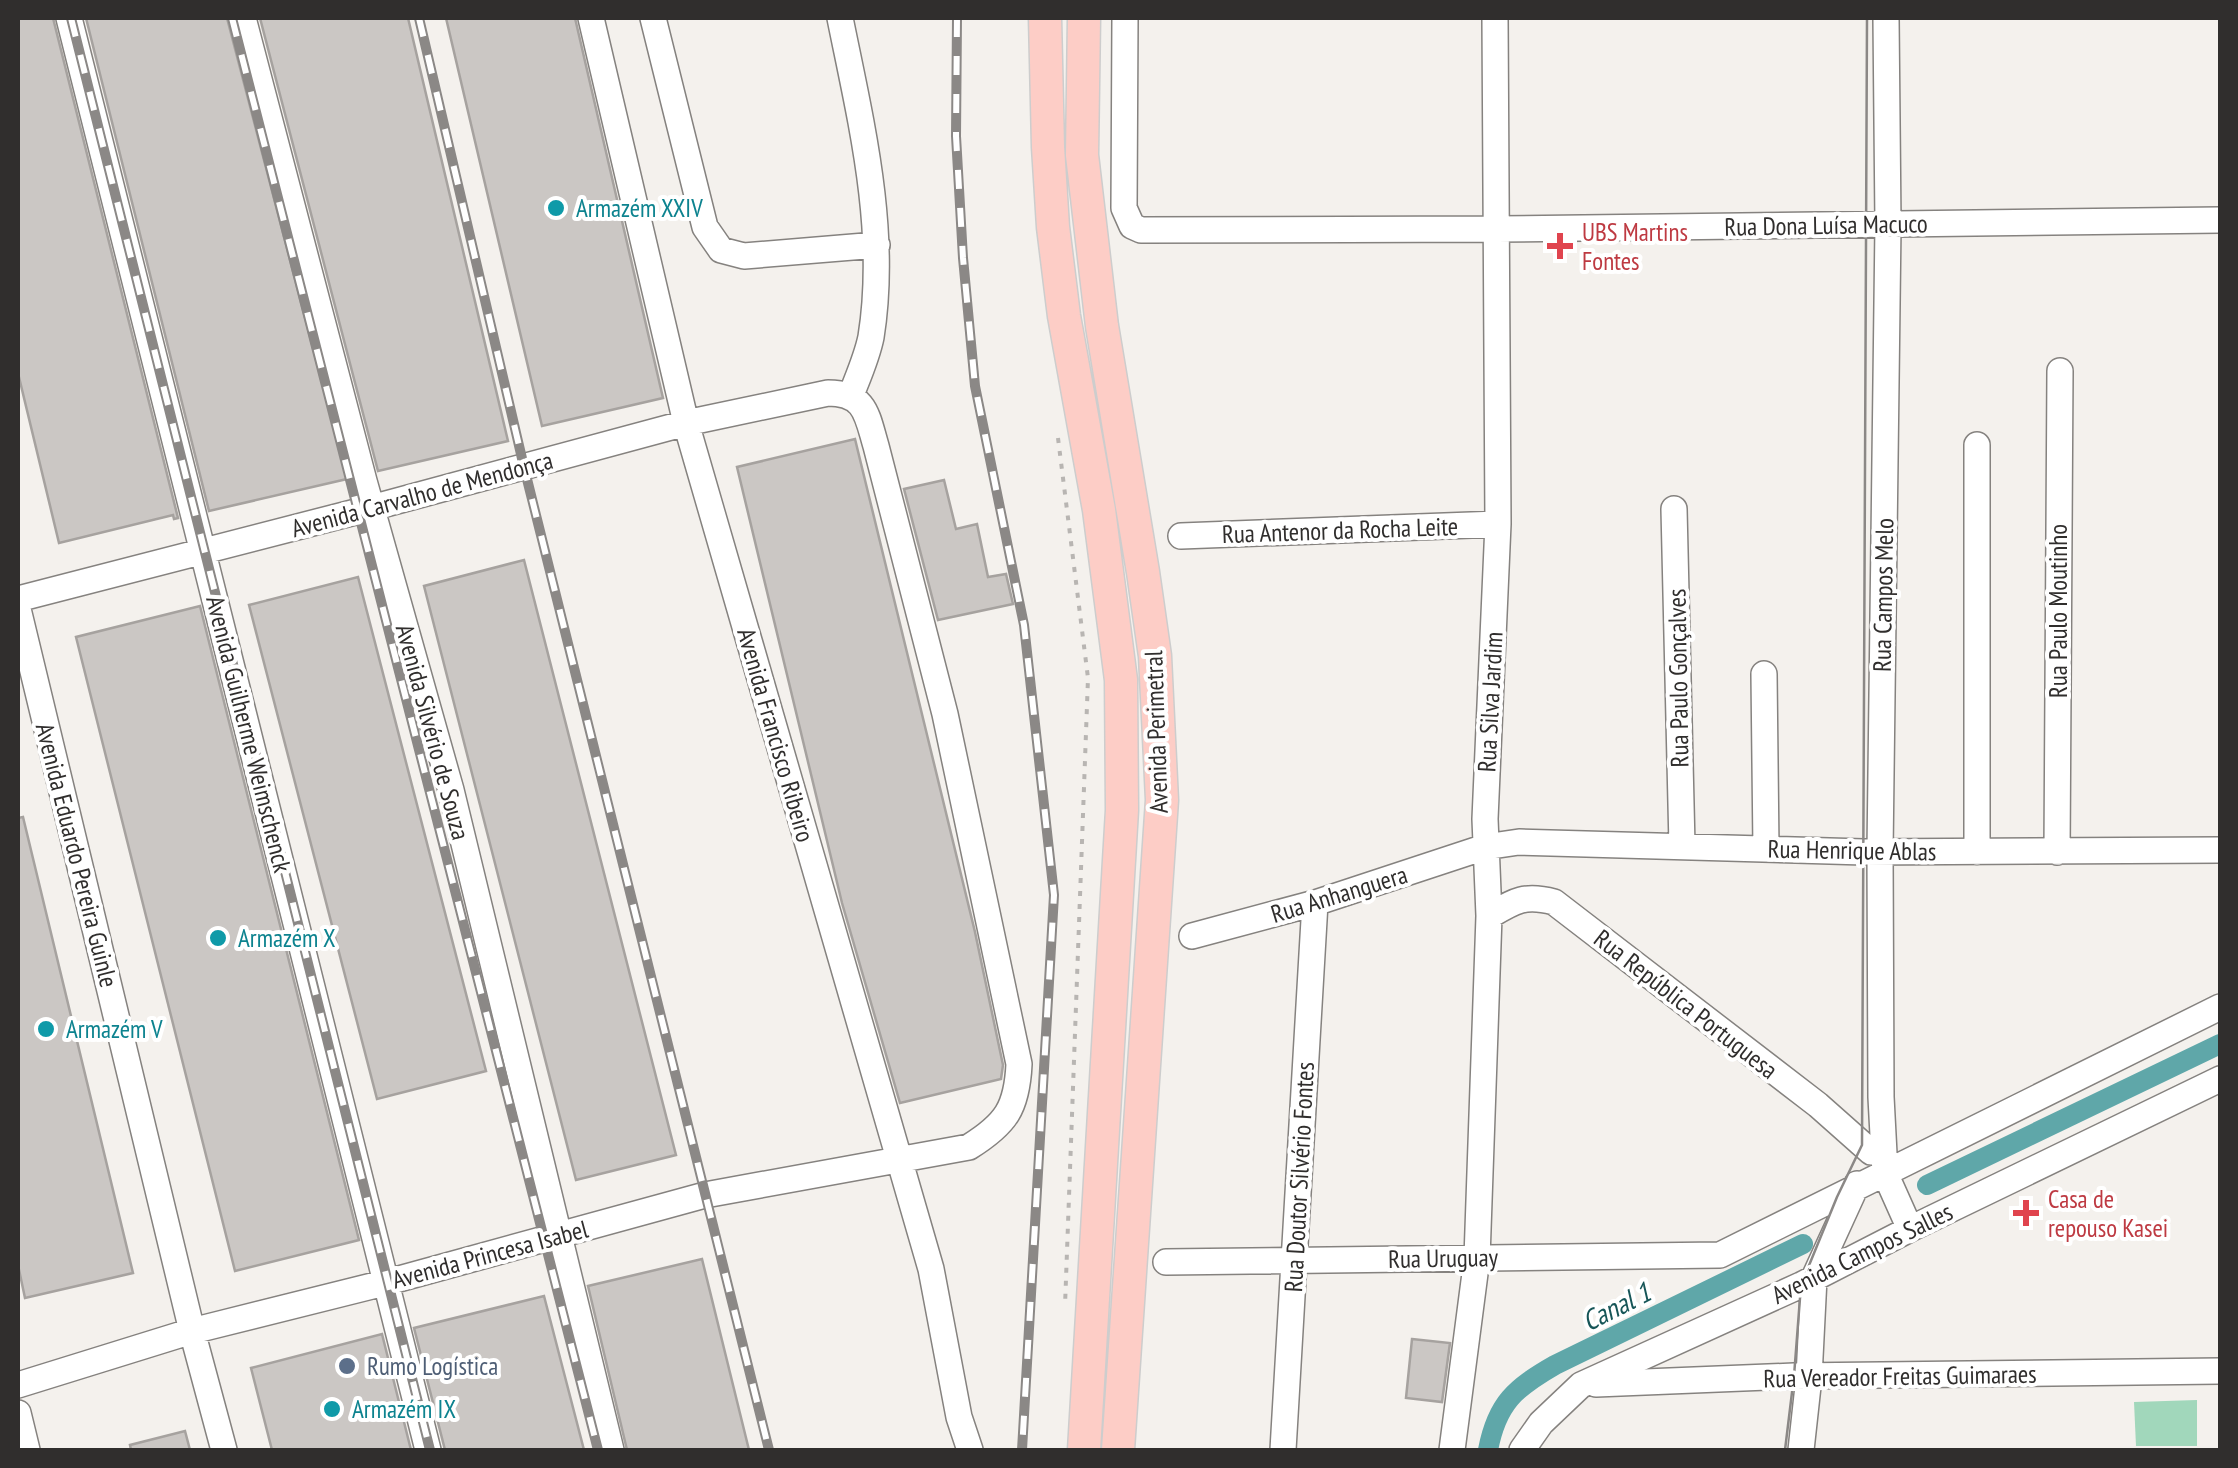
<svg xmlns="http://www.w3.org/2000/svg" width="2238" height="1468" font-family="'PT Sans Narrow',sans-serif">
<style>
.grass{fill:#a1d7bb}
.lines{fill:none;stroke-linecap:round;stroke-linejoin:round}
.canal{stroke:#5fa7a9;stroke-width:20}
.building{fill:#cbc7c4;stroke:#a6a29f;stroke-width:2.5}
.minor-casing{stroke:#85827f;stroke-width:28}
.major-casing{stroke:#cdcdcd;stroke-width:35}
.path{stroke:#b8b5b2;stroke-width:4;stroke-dasharray:5 8;stroke-linecap:butt}
.minor{stroke:#fff;stroke-width:25}
.major{stroke:#fdcdc6;stroke-width:32}
.tram{stroke:#8b8886;stroke-width:2.5}
.rail-casing{stroke:#8b8886;stroke-width:10}
.rail{stroke:#fff;stroke-width:6;stroke-dasharray:19;stroke-linecap:butt}
.culture-dot{fill:#0f9aa8;stroke:#fff;stroke-width:4}
.health-dot{fill:#e0444e;stroke:#fff;stroke-width:4}
.service-dot{fill:#5c6f8a;stroke:#fff;stroke-width:4}
.labels{text-anchor:middle;dominant-baseline:central;stroke-width:8;stroke-linejoin:round;paint-order:stroke}
.culture-label{font-size:25px;fill:#0d838f;stroke:#fff;text-anchor:start}
.street-label{font-size:25px;fill:#302e2d;stroke:#fff}
.health-label{font-size:25px;fill:#be3a42;stroke:#fff;text-anchor:start}
.service-label{font-size:25px;fill:#4e5e75;stroke:#fff;text-anchor:start}
.water-label{font-size:28px;font-style:italic;fill:#165557;stroke:#fff}
</style>
<rect width="100%" height="100%" fill="#f4f1ed"/>
<path class="grass" d="M2197 1400V1446H2136L2134 1402Z"/>
<g class="lines">
<path class="canal" d="M1927 1185 2220 1044
M1488 1450C1497 1403 1515 1388 1555 1365L1803 1244"/>
</g>
<path class="building" d="M18 18H53L178 518 174 519 173 515 59 543 18 373Z
M86 18H227L347 479 209 511Z
M260 18H408L508 441 378 471Z
M446 18H575L663 398 542 426Z
M855 439 975 932 1003 1065 1001 1079 900 1103 842 903 737 467Z
M944 480 956 529 977 524 988 577 1006 574 1013 604 938 620 904 489Z
M524 560 676 1155 576 1180 424 586Z
M358 577 486 1071 377 1099 249 605Z
M200 606 359 1240 235 1271 76 637Z
M23 817 133 1273 25 1298 18 1265V818Z
M702 1259 749 1450H627L588 1286Z
M544 1296 584 1450H445L414 1328Z
M382 1334 411 1450H272L251 1368Z
M1412 1339 1450 1343 1442 1402 1406 1398Z
M185 1431 190 1450H131L130 1445Z"/>
<g class="lines">
<defs>
<path id="minor" d="M69 18 428 1450
M243 18 364 481 451 790 611 1450
M591 18 686 423 931 1269 959 1417 970 1450
M653 18 705 227 721 250 744 256 877 245
M840 18C861 122 888 230 871 337 867 357 858 377 851 395
M1125 18 1124 208 1132 226 1141 230 1497 229 2220 220
M1886 18 1888 225 1880 852 1881 1097 1885 1173 1910 1229
M1674 509 1682 846
M1181 536 1498 524
M18 599 371 508 686 423 828 393C866 393 867 416 876 446L945 714 1019 1064C1017 1108 1006 1124 969 1147L705 1195 388 1282 192 1331 18 1385
M18 609 192 1331 224 1450
M1764 674 1766 849
M1977 852V445
M2057 852 2060 371
M1489 916C1514 901 1524 894 1554 902L1818 1105 1871 1152
M1192 936 1315 903 1485 847 1519 842 1864 852 2220 850
M1166 1262 1720 1255 2220 1007
M1596 1384 1794 1376 2220 1371
M18 1413 27 1450
M1283 1450 1315 903
M1452 1450 1477 1258 1489 916 1485 819 1498 524 1495 18
M1522 1450 1541 1423 1581 1385 1801 1285 1910 1229 2220 1079
M1801 1450 1809 1377 1814 1278 1857 1184"/>
<path id="major" d="M1045 18 1048 147 1053 227 1064 316 1099 510 1121 680 1122 810 1084 1450
M1084 18 1082 155 1102 326 1143 572 1155 656 1162 800 1118 1450"/>
</defs>
<use href="#minor" class="minor-casing"/>
<use href="#major" class="major-casing"/>
<path class="path" d="M1058 438 1088 678 1065 1306"/>
<use href="#minor" class="minor"/>
<use href="#major" class="major"/>
<path class="tram" d="M1785 1450 1794 1376 1801 1285 1837 1197 1862 1145 1867 18"/>
<defs>
<path id="rail" d="M71 18 430 1450
M232 18 598 1450
M419 18 524 467 769 1450
M957 18 956 136 963 258 975 386 1024 625 1054 895 1022 1450"/>
</defs>
<use href="#rail" class="rail-casing"/>
<use href="#rail" class="rail"/>
</g>
<g class="culture-dot">
<circle cx="556" cy="208" r="10"/>
<circle cx="218" cy="938" r="10"/>
<circle cx="46" cy="1029" r="10"/>
<circle cx="332" cy="1409" r="10"/>
</g>
<g class="health-dot">
<path d="M1555 231h10v10h10v10h-10v10h-10v-10h-10v-10h10z"/>
<path d="M2021 1198h10v10h10v10h-10v10h-10v-10h-10v-10h10z"/>
</g>
<circle class="service-dot" cx="347" cy="1366" r="10"/>
<g class="labels">
<g class="culture-label">
<text x="576" y="208">Armazém XXIV</text>
<text x="238" y="938">Armazém X</text>
<text x="66" y="1029">Armazém V</text>
<text x="352" y="1409">Armazém IX</text>
</g>
<g class="street-label">
<text transform="translate(1826 225) rotate(-1)">Rua Dona Luísa Macuco</text>
<text transform="translate(422 494) rotate(-15)">Avenida Carvalho de Mendonça</text>
<text transform="translate(1340 530) rotate(-2)">Rua Antenor da Rocha Leite</text>
<text transform="translate(1883 595) rotate(-89)">Rua Campos Melo</text>
<text transform="translate(2058 611) rotate(-90)">Rua Paulo Moutinho</text>
<text transform="translate(1678 678) rotate(-91)">Rua Paulo Gonçalves</text>
<text transform="translate(1490 702) rotate(-87)">Rua Silva Jardim</text>
<text transform="translate(433 732) rotate(75)">Avenida Silvério de Souza</text>
<text transform="translate(1156 732) rotate(-92)">Avenida Perimetral</text>
<text transform="translate(249 734) rotate(76)">Avenida Guilherme Weimschenck</text>
<text transform="translate(776 735) rotate(74)">Avenida Francisco Ribeiro</text>
<text transform="translate(1852 850) rotate(1)">Rua Henrique Ablas</text>
<text transform="translate(77 855) rotate(76)">Avenida Eduardo Pereira Guinle</text>
<text transform="translate(1339 894) rotate(-17)">Rua Anhanguera</text>
<text transform="translate(1686 1004) rotate(38)">Rua República Portuguesa</text>
<text transform="translate(1299 1177) rotate(-87)">Rua Doutor Silvério Fontes</text>
<text transform="translate(1862 1253) rotate(-26)">Avenida Campos Salles</text>
<text transform="translate(490 1254) rotate(-15)">Avenida Princesa Isabel</text>
<text transform="translate(1443 1258) rotate(-1)">Rua Uruguay</text>
<text transform="translate(1900 1376) rotate(-1)">Rua Vereador Freitas Guimaraes</text>
</g>
<g class="health-label">
<text x="1582" y="232">UBS Martins<tspan x="1582" dy="29">Fontes</tspan></text>
<text x="2048" y="1199">Casa de<tspan x="2048" dy="29">repouso Kasei</tspan></text>
</g>
<g class="service-label">
<text x="367" y="1366">Rumo Logística</text>
</g>
<g class="water-label">
<text transform="translate(1616 1306) rotate(-27)">Canal 1</text>
</g>
</g>
<rect width="2238" height="1468" fill="none" stroke="#302e2d" stroke-width="40"/>
</svg>
